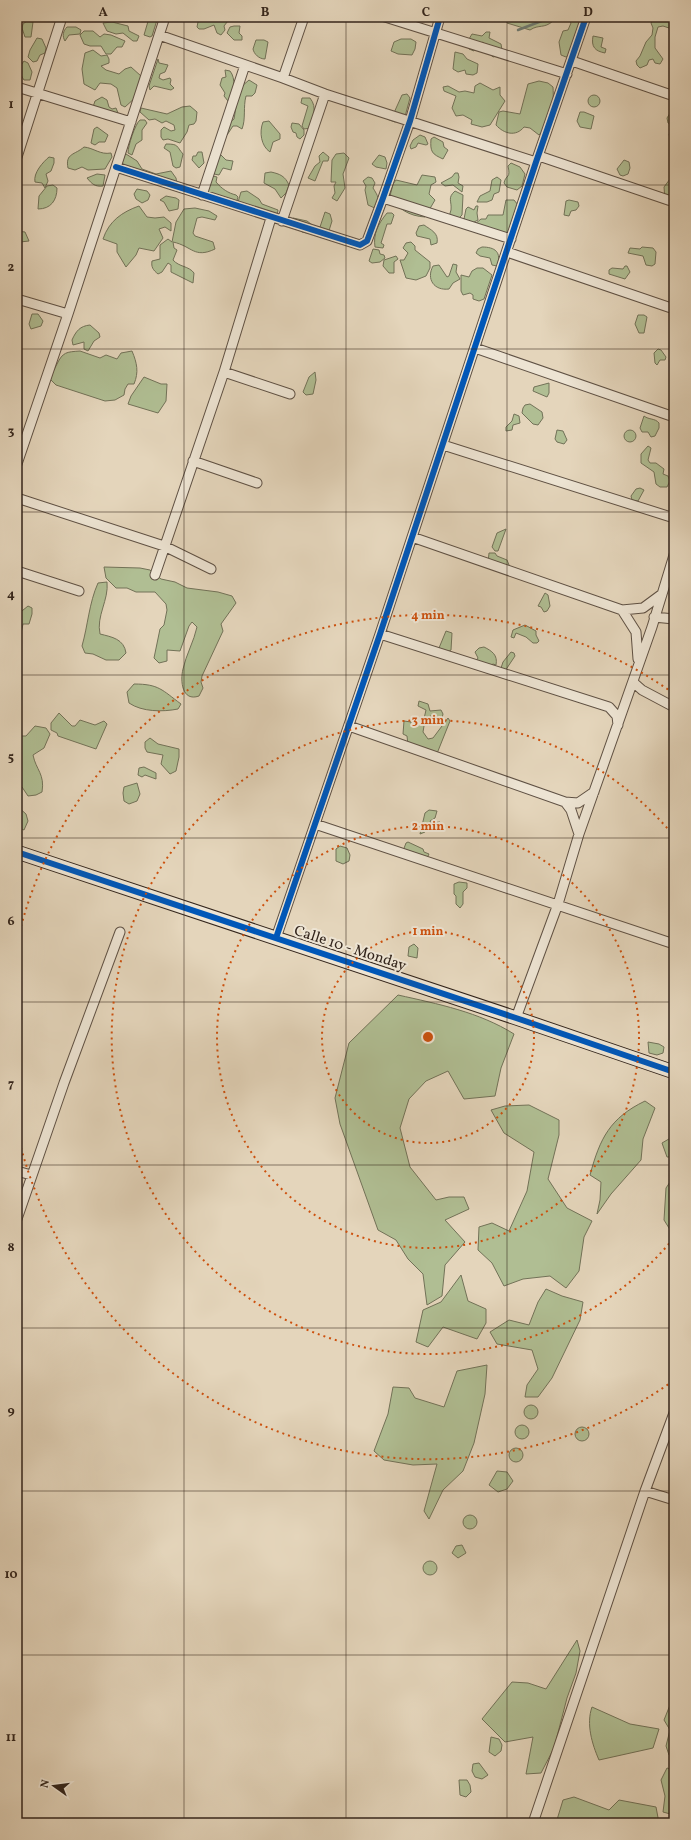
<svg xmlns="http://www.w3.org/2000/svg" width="691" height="1840" font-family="Vollkorn,serif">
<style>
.green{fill:#b0be93;stroke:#727258}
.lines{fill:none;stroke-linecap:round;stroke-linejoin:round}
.stream{stroke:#6e7d76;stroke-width:2.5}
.street-casing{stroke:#5f5144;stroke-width:11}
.secondary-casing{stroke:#33251c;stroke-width:15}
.street{stroke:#ede4d3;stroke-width:9}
.secondary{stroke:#ede4d3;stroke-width:13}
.cycleway-casing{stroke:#ede4d3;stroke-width:8}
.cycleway{stroke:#0057b8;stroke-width:6}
.grid{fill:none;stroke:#33251c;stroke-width:1;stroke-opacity:0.55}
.ring{fill:none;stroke:#cd510e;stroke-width:2;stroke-dasharray:2 4}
.labels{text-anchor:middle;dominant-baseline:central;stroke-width:4;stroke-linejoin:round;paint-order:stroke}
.street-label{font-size:15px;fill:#33251c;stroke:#ede4d3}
.centre{fill:#cd510e;stroke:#ede4d3;stroke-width:2}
.ring-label{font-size:12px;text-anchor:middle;font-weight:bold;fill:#cd510e;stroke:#ede4d3;stroke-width:4;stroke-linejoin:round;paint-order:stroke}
.neatline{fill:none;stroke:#33251c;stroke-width:1.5}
.grid-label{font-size:13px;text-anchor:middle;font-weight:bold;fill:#33251c}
</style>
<rect width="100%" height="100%" fill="#e4d5bb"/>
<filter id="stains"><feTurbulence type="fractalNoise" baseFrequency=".005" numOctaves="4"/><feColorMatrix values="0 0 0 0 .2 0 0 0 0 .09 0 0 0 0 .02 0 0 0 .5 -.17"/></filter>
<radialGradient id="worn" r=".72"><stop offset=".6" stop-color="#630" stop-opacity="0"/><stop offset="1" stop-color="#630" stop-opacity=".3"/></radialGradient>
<path class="green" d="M199 17H231L224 26 225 30 221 35 217 33 214 25 204 29H199L197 27Z
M507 17H552L553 21C544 29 539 24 530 30L507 23Z
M567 17H584L571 55 566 57 561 55 559 42 563 31 568 30 571 23Z
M655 17H669L674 24 669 28 663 26 658 27 655 37V48L663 59 660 64 655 63 653 59 649 60 647 65 640 68 637 65 636 61 640 56 646 42 652 35 653 28 651 23Z
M149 18H155L157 20 152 36 150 37 144 35Z
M27 21 33 22 31 37H25L22 28 23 24Z
M112 22 128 26 129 31 139 36 137 41H133L123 33 116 34 107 31 103 23Z
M234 26H240L239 33 242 36V40H234L227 33 230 27Z
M67 27H76L81 30 80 34 69 35 65 41C62 36 63 31 67 27Z
M84 31H93L100 37 104 34 111 35 125 41 122 47H117L111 54H106L101 46H90L84 44 80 35Z
M486 32H490L489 38 501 44 502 50 500 55 493 57C487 52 488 47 483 42L477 46 474 51 469 49V39L472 34 482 36Z
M593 36 603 38 601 47 606 49 605 53C595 51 591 47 593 36Z
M37 38 42 39 46 48 45 53 40 55 37 61 33 62 28 57 30 50Z
M401 39H411L416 42 415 49 412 55 398 54 391 51 394 42Z
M256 40H264L268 42 265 59C259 59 254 54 253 49Z
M93 50 101 56 107 55 109 59V63L101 66 106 70 119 74 125 69 131 67 141 76 136 97 125 107 121 105 117 88 111 84 100 83 95 90 84 84 82 69 85 53Z
M455 52 463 54 467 59 478 64 477 73 473 75 466 74 465 70 458 72 453 69Z
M158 59 159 63 168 65 165 72 160 74 159 78 163 80 170 78 171 80 170 84 174 88 171 90 154 86 150 90 149 86Z
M24 61 28 63 32 72 30 80H24L22 77 19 68Z
M225 70 230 71C236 78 235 94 228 101L224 96 225 93 220 85 222 78 226 77Z
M249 80 257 85 255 93 252 96H246C243 107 246 119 242 129L237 126H233L227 135V125L234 119 236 107 235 102 241 87Z
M539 81 548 83 553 87C554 107 553 120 539 135L530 128 524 127C516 137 504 134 496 125L499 112 503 111 520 114 528 84Z
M480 83 493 90 500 87V95L505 101 490 125 482 127 471 124 472 120 463 115 456 116 452 108 456 96 444 91 443 87 448 86 459 92 465 91 474 93 475 86Z
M407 94 410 98 404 120 395 122 387 119 393 115 402 95Z
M588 101a6 6 0 1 1 12 0a6 6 0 1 1-12 0Z
M102 97 107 100 109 107 112 109 116 108 118 113 116 117 92 110 95 101Z
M302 98H310C318 108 312 117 311 128L304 129 302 126 308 106 301 103Z
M190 106 197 112 196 121 194 124 189 125 187 132 180 143 168 139 163 140 161 137V130L164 127 171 131 175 130 174 125 166 121 162 123 155 119 149 120 140 112 141 108 167 114 182 107Z
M672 110H674V135L671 138 669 135 672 125 668 123 667 118Z
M580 112H584L594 116 591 129 580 127 577 121Z
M140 120H145L147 123 142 130V140L136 144 132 155 128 153C128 146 135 124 140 120Z
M269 121 280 134V139L273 142 270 152C261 146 259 132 263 122Z
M292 123 299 124 304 130V135L300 139 297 137 296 133 293 132 291 127Z
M97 127 108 135 105 142H99L95 145 91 143 94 129Z
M420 135 425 137 428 144 426 145 418 143 416 147 411 149 410 146 413 140Z
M434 137 443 142 444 147 448 150 443 159C432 154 430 152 431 139Z
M166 144C179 144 176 146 183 154L180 167 176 168 173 166 170 152 164 148Z
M84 147C94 148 100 155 111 153L112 157 105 169 88 170 82 167 75 170 68 168C65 153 75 155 84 147Z
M198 152H202L204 163 199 168 192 160 193 156H196Z
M323 152 329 157 328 161H323L315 181 308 178 315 166 320 162 319 156Z
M344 153 349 158 343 174 345 188 337 201 332 198 335 193 334 186 336 182H331L332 160 336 154Z
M126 154 137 161 142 169 156 174 171 171 176 178 177 184 125 172 121 161 122 156Z
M217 155H221L226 160 233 161 231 170 223 168 219 175 214 174Z
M379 155 385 157 387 163 386 169 376 167 372 164Z
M49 157 54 158V163L51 171 46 174 48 181 45 188 42 183 35 182C33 173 43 162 49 157Z
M624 160 629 162 630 168 628 174 623 176 620 175 617 169Z
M511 163 520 167 525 174 522 186 517 190 507 187 504 183C506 174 511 179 508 166Z
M271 172C280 174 285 176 289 185L286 193 281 198 275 189 264 183 265 173Z
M455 173H458L459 177 458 183 463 186 462 192 453 185 445 186 441 183 452 177Z
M97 174 105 175 103 186C95 187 92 184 87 178Z
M422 175 435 177 436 182 431 185 429 194 435 200 425 217C409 216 398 209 390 196L393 184 396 180 417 185Z
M213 176 217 177 216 182C222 189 228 193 236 195L238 197 236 204 208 196V188Z
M368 177 372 178 375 183 373 188C378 196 380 199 377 209L368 205 365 190 366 186 363 181Z
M497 177 501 180 499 192 494 194 492 200 487 202H477L480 196 490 191 492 180Z
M674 177V203L665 200 664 187 670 179Z
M53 185 57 188C57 200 51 209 38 209L39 196 47 186Z
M137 189 147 191 150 195 148 200 142 203 136 199 134 194Z
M247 191 259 199 262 204 278 210 277 216 238 202 241 192Z
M455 191 463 195 462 215 458 219 448 220C449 217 450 213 451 210 452 201 447 198 455 191Z
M166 196 176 198 179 200 178 209 169 211 164 202 160 200Z
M506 200H514L518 205 507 238 503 241C493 239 488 234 477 233L474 230 475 224 481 219H486L488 215H503Z
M569 200 578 202 579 206 576 210 571 211 569 216 564 215 566 201Z
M139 206 147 217 155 218 164 217 171 223V231L165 227 159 229 163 238 154 251 139 248 136 255 126 267 117 252V244L103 239C109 221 122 212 139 206Z
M476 206H478L477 213 478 220 472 223 464 219 466 209 468 207 474 210Z
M195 208 209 211 217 216 215 220 202 217 197 218 193 233 195 236 213 242 215 249C194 259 192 246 173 242L174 248 177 250 173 260C179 267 189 266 194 273L193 283 171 272V265L168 263 162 272 158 274C153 270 151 267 152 261L160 259V245L168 239 172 242 176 222 184 209Z
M325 212 330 214 332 221 327 237 302 232 291 220 293 218 307 221 315 227H320Z
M387 213H392L394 215 391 224H387L382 240 381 243 384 245 383 248 375 247C373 234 378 224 387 213Z
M424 225C431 230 439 233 437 243L431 245 430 239 417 236 416 233 419 226Z
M17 231 25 232 29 241 20 242 17 239Z
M411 242 415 246V250L430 262V268L426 276 416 280 406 278 400 260H404L408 253 403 248 406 243Z
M482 247C495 247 502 252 497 266L492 265 490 258 480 256 476 253 478 249Z
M642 247 653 248 656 252 655 264 652 266 646 265 643 256 628 253 630 248 640 249Z
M373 249 379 250 380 254 384 255 385 258 380 262 372 263 369 261Z
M396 256 398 259 394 262V273H389L383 266 384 260Z
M453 264 457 265 456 272 460 279 453 283 449 289C434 291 426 279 433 266L439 265 447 277 449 276Z
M625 266H627L630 272 625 279 609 274V270L612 268 623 269Z
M477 268H483L492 275 484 299 479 301 473 299V295L470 293 463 295 461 291V275L469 277 472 271Z
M32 314H38L43 321 41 326 31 329 29 324Z
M638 315H644L647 317 644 333H639L635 324Z
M90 325 99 333 100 337 94 341 88 351 84 349V342L73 345 72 340C76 331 80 326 90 325Z
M658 349 661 350 666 357 665 360H660L657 365 655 363 654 353Z
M80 351 100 358 106 355 117 359 121 353 132 351C137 363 139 372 134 384H128L125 389 124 395 115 400 105 401 56 385 50 379C52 373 54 370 57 364 63 352 66 352 80 351Z
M315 372 316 380 313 394 306 395 303 392 309 377Z
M144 377 161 384H167L166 401 158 413 128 404 131 396Z
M549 383V393L547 397 533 391 534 387Z
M530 404 542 412 543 418 538 425 533 424 522 413 523 408 525 405Z
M514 414 519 416 520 423 513 425 512 430 506 431V427L512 421Z
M644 416C649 420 655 418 659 423V428L655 436 651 437 648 432H642L640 428Z
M624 436a6 6 0 1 1 12 0a6 6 0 1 1-12 0Z
M557 430 563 431 567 440 564 444 557 442 555 439Z
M648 446 651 448 648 460 650 463H656L664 469 663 474 668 476 670 481 667 487H660L656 484 654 472 641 463V454Z
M640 488 644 490 638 501 632 500 631 496 636 489Z
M506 529 498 551H495L492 547 497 533Z
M489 553H495L497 556 507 560 509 565 508 569 488 563Z
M104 567 140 568 150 570 161 579 175 582 187 588 218 592 232 596 236 603 221 624 223 631 202 676 201 682 203 688 199 696C182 702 180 681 183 669 186 655 194 641 197 627L192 622 189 626 180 651 167 650V661L159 663 154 658 160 629 164 625 167 610 166 604 155 592H136L127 588H116L106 578Z
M107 582C109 600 96 616 100 634 112 637 124 639 126 653L119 660H106L93 654 85 653 82 646C88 625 89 603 98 583Z
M545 593 548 595 550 606 547 611 544 612 541 607 538 606Z
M28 606 32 608V614L29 624H23L20 638H17V615Z
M525 625 536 631V635L539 641 537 643H533L526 637 516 633 514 638 511 637 513 630Z
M446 631 452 633 451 650 446 653 439 648Z
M484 647C492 651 498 655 496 665L493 664 488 667 476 661 478 658 475 652 479 648Z
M511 652 514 653 515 656 505 671H500L503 662Z
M134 684C159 684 162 690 181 704L178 709C163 712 142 712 129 703L127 692Z
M419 701 428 704 430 711 441 710 443 714 442 718 430 716 426 724 423 723 426 710 418 706Z
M59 713 72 726H75L80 720 95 725 104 721 107 724 96 749 58 736 57 733 51 730V723Z
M448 718 450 721 436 756 408 745 407 736 403 734 404 721 411 722 412 727 421 723 424 726 423 732 428 739 433 738Z
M35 726 46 728 50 734 44 748 33 755C36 770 45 774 42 792L36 795 28 796 22 787H19L17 792V733L18 736H26Z
M150 738 158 744 179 749V757L176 771 170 774 161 764 163 755 147 752 145 748V742Z
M144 767 156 773V779L145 775 142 777 138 775 139 768Z
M137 783 140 794 137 801 129 804 124 801 123 793 124 787Z
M17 806 26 814 28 821 24 830 17 827Z
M429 810 437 811 435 818 430 821 431 823 440 822 439 826 429 830 428 826 425 832 420 834 425 813Z
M408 842 423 849 424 852 429 854 427 858 413 852 403 851 406 843Z
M340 846 347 848 350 855 349 861 343 864 336 861V849Z
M459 882 467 883V888L463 892V904L460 908 456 904V896L454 894V884Z
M414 944 418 948 417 958 408 956 409 947Z
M398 995C438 1004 479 1012 514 1034L501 1068 495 1096 464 1099 448 1071 426 1081 409 1099 400 1128 410 1167 436 1200 449 1197H464L469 1209 445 1220 465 1242 445 1265 442 1296 427 1305 423 1274 408 1259 396 1240 378 1230 340 1124 335 1098 349 1043Z
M648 1042 659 1044 664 1047 663 1053 657 1055 649 1053Z
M645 1101 655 1108 643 1139 641 1160 611 1194 597 1214 600 1200 601 1182 590 1175C600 1138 610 1118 645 1101Z
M529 1105 559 1120V1135L548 1179 567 1208 592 1221 584 1237 579 1271 566 1288 550 1276 523 1279 504 1286 492 1263 478 1250 479 1227 492 1223 509 1231 527 1191 534 1152 504 1133 491 1110 505 1106Z
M674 1136V1157H667L662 1143Z
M674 1176V1236L664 1220 666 1188Z
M461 1275 468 1301 486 1309V1323L477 1339 443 1327 428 1347 416 1342 423 1310 441 1302Z
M546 1289 562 1296 583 1302 580 1320 552 1378 538 1397H525L527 1385 538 1369 532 1350 497 1344 490 1332 509 1320 529 1325 538 1302Z
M487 1365 485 1394 474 1443 463 1471 443 1490 429 1519 424 1511 437 1464 413 1465 384 1460 374 1451 388 1414 393 1387 409 1388 415 1398 444 1407 457 1371Z
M524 1412a7 7 0 1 1 14 0a7 7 0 1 1-14 0Z
M515 1432a7 7 0 1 1 14 0a7 7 0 1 1-14 0Z
M575 1434a7 7 0 1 1 14 0a7 7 0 1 1-14 0Z
M509 1455a7 7 0 1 1 14 0a7 7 0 1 1-14 0Z
M497 1471 507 1472 513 1481 507 1489 498 1492 489 1485Z
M463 1522a7 7 0 1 1 14 0a7 7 0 1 1-14 0Z
M462 1545 466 1553 458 1558 452 1553 456 1546Z
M423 1568a7 7 0 1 1 14 0a7 7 0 1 1-14 0Z
M577 1640 580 1651 576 1673 567 1698 554 1748 541 1773 526 1774 533 1737 505 1742 482 1719 512 1682 528 1683 546 1689Z
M670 1705H674V1757L669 1755 666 1746 670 1730 664 1720Z
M592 1707 630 1724 659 1729 653 1748 599 1760C592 1744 586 1724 592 1707Z
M491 1737 499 1739 502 1745 501 1751 495 1756 489 1752Z
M479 1763 488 1775 482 1779 475 1777 472 1771 473 1764Z
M667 1768 674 1770V1815L663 1812 665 1796 661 1780Z
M459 1780H467L470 1785 471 1792 466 1797 460 1795Z
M574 1797 609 1810 619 1800 656 1807 659 1823H556L563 1800Z"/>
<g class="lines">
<path class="stream" d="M518 30 552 17"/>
<defs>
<path id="street" d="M385 17 567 74
M159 35 283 78 325 94 536 162
M572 61 674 96
M283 78 304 17
M17 87 131 122
M539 156 674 202
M17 157 62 17
M116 167 360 245 367 241 383 198 410 121 440 17
M202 195 245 65
M383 198 511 239
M282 221 325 94
M507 252 674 309
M17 299 68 314
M475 348 674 417
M224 372 290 394
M443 445 674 518
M193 461 257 483
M17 464 68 314 165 17
M17 498 164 546 211 569
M412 537 622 610 636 632 638 659
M17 571 79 591
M155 575 224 372 271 218
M622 610 643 608 662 594
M654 617 674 619
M380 634 609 707 617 716 618 725
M633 682 642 690 674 707
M349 726 565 802 578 803 594 792
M565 802 571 810 579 834
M315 824 674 944
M276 938 380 634 536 162 586 17
M516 1018 558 904 579 834 652 627 674 555
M17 1171 31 1175
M17 1219 64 1083 120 932
M645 1491 674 1500
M533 1823 645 1491 674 1413"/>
<path id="secondary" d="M17 852 516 1018 674 1072"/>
</defs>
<use href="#street" class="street-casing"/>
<use href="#secondary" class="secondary-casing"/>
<use href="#street" class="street"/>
<use href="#secondary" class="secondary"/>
<defs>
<path id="cycleway" d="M116 167 360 245 367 241 383 198 410 121 440 17
M17 852 516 1018 674 1072
M276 938 380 634 536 162 586 17"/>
</defs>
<use href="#cycleway" class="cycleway-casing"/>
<use href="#cycleway" class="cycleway"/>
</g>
<path class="grid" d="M184 17V1823M346 17V1823M507 17V1823M17 185H674M17 349H674M17 512H674M17 675H674M17 838H674M17 1002H674M17 1165H674M17 1328H674M17 1491H674M17 1655H674"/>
<g class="ring">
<circle cx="428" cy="1037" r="106"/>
<circle cx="428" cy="1037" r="211"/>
<path d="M673 1239A317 317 0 1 1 673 835"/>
<path d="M673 1381A422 422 0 0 1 18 1136M18 938A422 422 0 0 1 673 693"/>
</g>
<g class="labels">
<g class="street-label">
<text transform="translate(350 949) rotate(18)">Calle 10 - Monday</text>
</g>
</g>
<circle cx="428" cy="1037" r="6" class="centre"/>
<g class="ring-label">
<text x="428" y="619">4 min</text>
<text x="428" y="724">3 min</text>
<text x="428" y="830">2 min</text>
<text x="428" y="935">1 min</text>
</g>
<rect width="691" height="1840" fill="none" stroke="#e4d5bb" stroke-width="44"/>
<g transform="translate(54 1786) rotate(284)" stroke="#ede4d3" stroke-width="3" paint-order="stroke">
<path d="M0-3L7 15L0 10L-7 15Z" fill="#33251c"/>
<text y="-6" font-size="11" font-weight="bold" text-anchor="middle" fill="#33251c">N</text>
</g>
<rect x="22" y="22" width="647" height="1796" class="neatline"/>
<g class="grid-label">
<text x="103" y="16">A</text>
<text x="265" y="16">B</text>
<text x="426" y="16">C</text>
<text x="588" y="16">D</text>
<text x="11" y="108">1</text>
<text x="11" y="271">2</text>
<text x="11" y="435">3</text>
<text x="11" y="598">4</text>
<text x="11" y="761">5</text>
<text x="11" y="925">6</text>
<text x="11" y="1088">7</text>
<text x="11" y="1251">8</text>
<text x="11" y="1414">9</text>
<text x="11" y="1578">10</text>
<text x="11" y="1741">11</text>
</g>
<rect width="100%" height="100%" filter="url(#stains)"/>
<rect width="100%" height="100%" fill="url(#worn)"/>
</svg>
